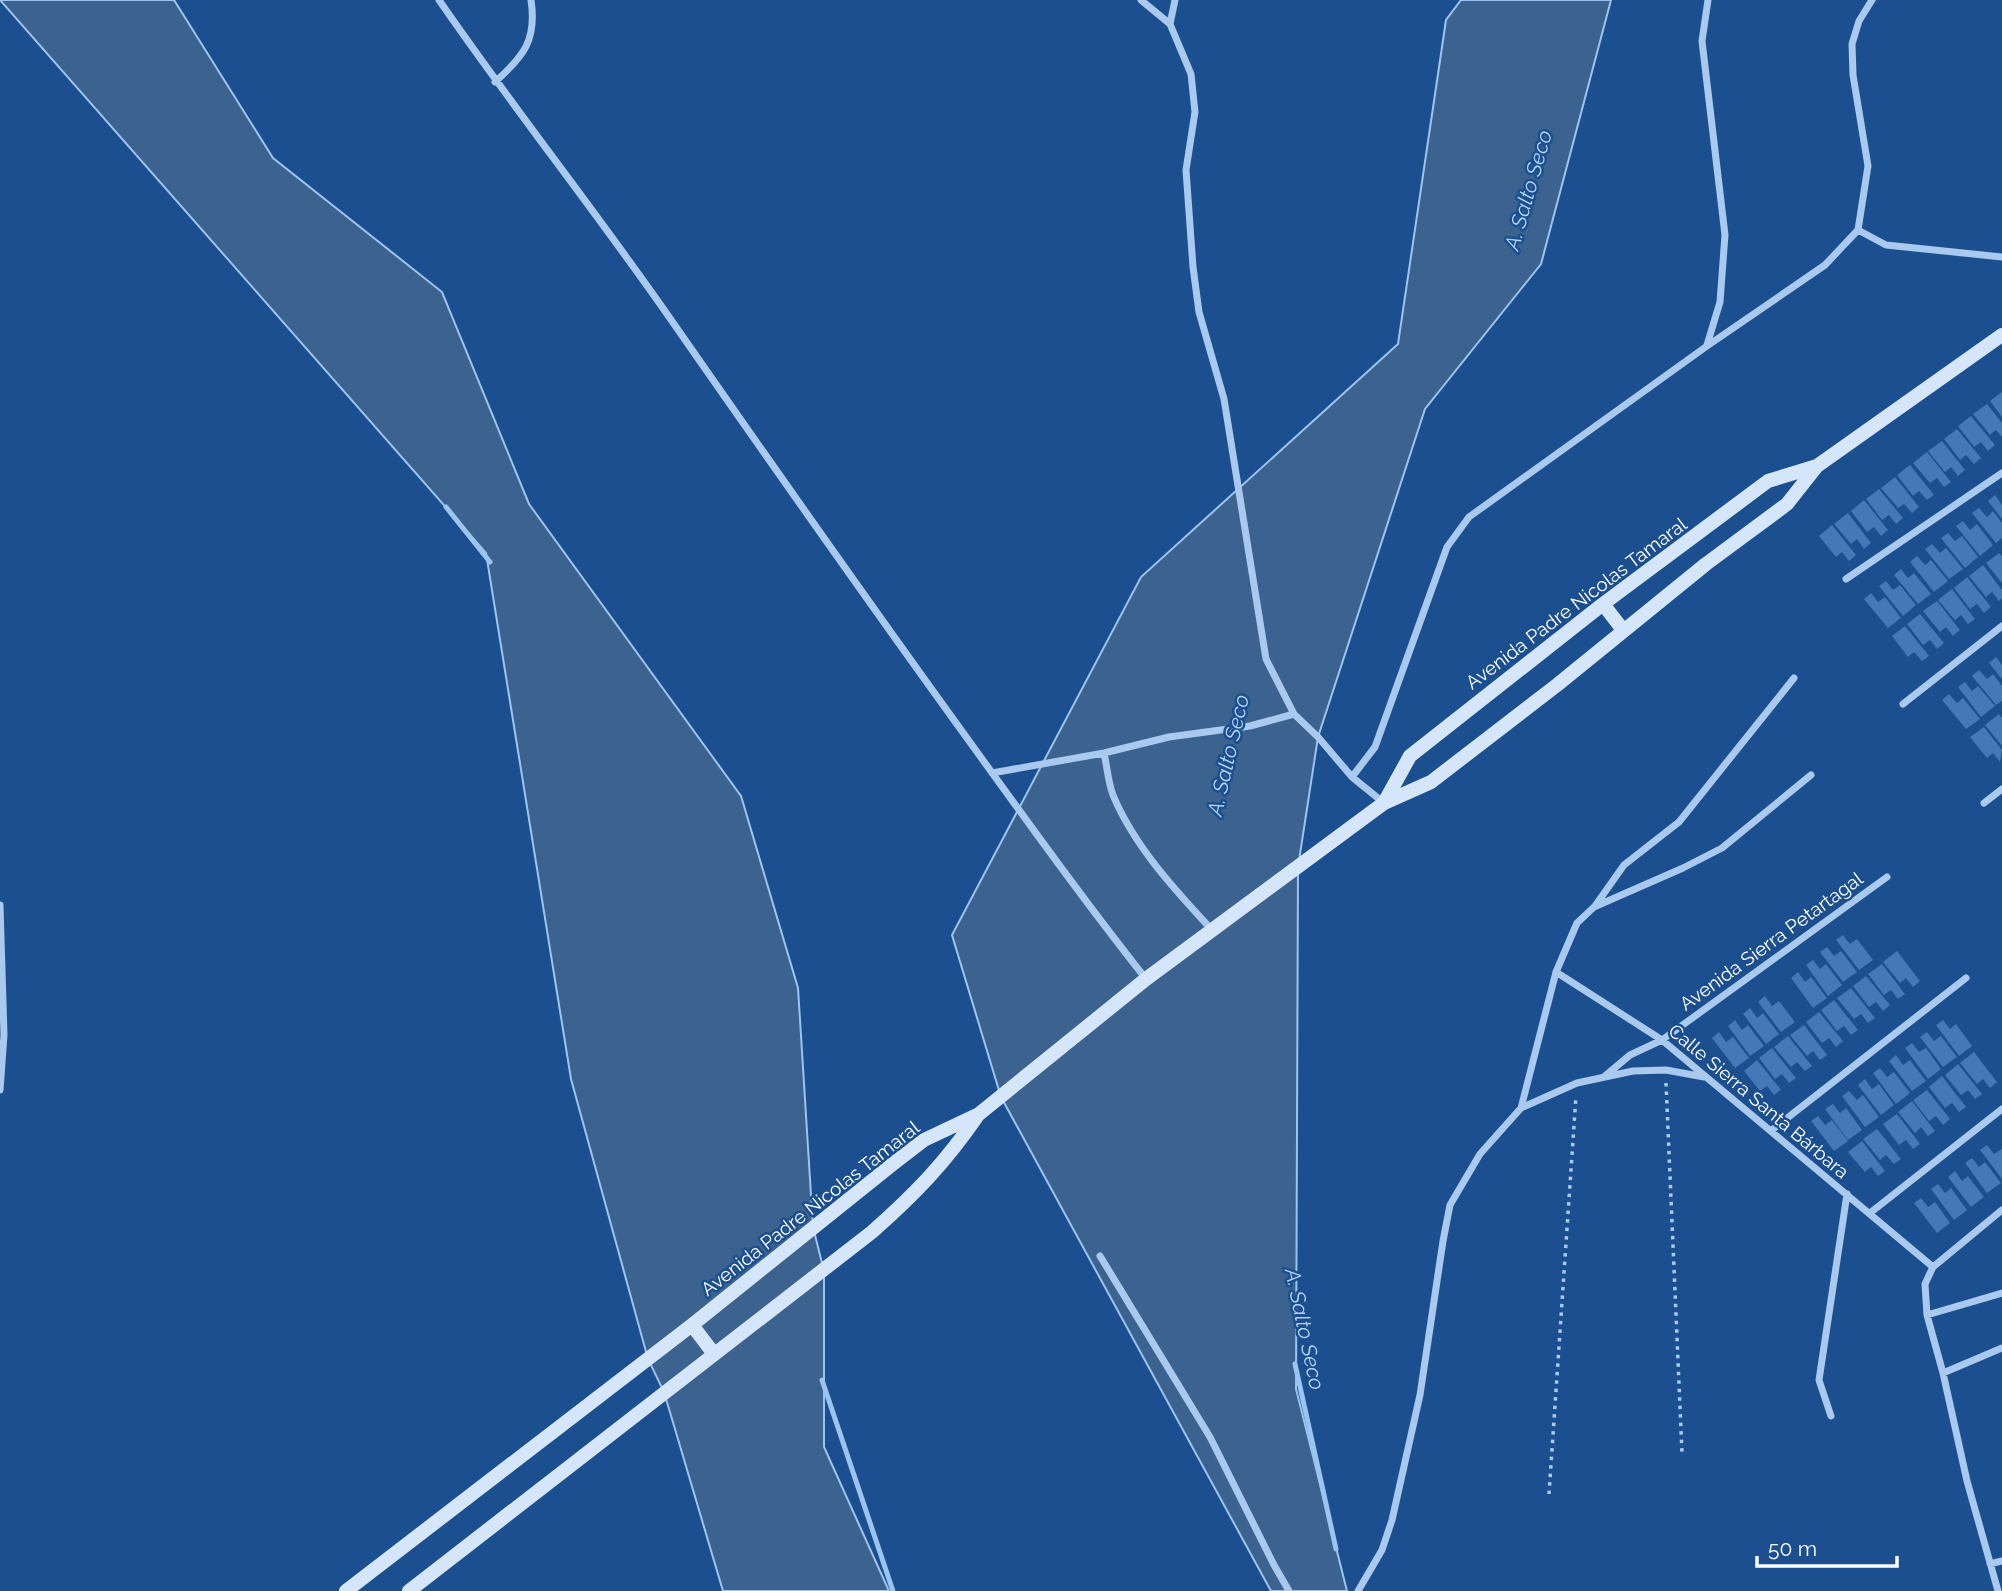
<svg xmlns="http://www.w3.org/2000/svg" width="2002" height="1591" font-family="Raleway,sans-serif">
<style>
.water{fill:#3c6290;stroke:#9cc4f0;stroke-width:2}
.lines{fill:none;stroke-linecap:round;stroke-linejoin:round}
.stream{stroke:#9cc4f0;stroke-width:5}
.building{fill:#4478b7}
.path{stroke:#a9c9ee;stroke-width:3.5;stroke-dasharray:3.5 5;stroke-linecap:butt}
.street{stroke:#a9c9ee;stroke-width:7}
.secondary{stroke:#d6e6fa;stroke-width:14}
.labels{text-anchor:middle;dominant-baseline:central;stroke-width:5;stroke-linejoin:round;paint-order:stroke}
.street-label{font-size:19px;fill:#fff;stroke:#1b4f8f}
.water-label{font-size:21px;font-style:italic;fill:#b5d3f5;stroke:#1b4f8f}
</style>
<rect width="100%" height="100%" fill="#1b4f8f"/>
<path class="water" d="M0 0H174L273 158 442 292 529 504 741 796 798 988 813 1227 824 1271V1447L889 1591H723L664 1392 648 1359 571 1079 486 553Z
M1461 0H1611L1541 264 1425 409 1318 737 1298 867 1296 1389 1347 1591H1271L1001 1097 952 935 1141 577 1398 344 1446 20Z"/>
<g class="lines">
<path class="stream" d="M446 507 490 562
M1295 1364 1336 1549
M822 1380 893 1591"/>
</g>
<path class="building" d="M2002 392V417L1990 401Z
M1987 404 2002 423V437L1996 430 1990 435 1973 414Z
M1971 416 1995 445 1988 451 1981 442 1974 447 1958 426Z
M1957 429 1981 458 1974 464 1966 455 1960 460 1944 439Z
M1942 441 1965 470 1958 476 1951 467 1945 472 1928 451Z
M1927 452 1951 482 1944 487 1937 478 1930 483 1913 463Z
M1910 465 1934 495 1927 500 1919 491 1913 496 1897 475Z
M1895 477 1919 507 1912 513 1904 504 1898 508 1881 488Z
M1879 489 1903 518 1896 524 1889 515 1882 520 1866 499Z
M1995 495 2002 505V519L1988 501Z
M1864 500 1888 530 1881 536 1874 527 1867 532 1851 511Z
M1979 508 1987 517 1993 511 2002 523V538L1996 543 1972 513Z
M1848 513 1871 543 1864 549 1857 539 1851 544 1834 524Z
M1963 521 1970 530 1977 524 1993 545 1980 556 1956 526Z
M1832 525 1856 555 1849 561 1842 552 1836 557 1819 536Z
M1948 533 1955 541 1962 536 1978 557 1965 568 1941 538Z
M1932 544 1940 553 1946 548 1963 569 1949 579 1925 549Z
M1999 553 2002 556V583L1986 563Z
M1917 556 1925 565 1931 560 1948 581 1934 592 1910 562Z
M1983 565 2002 590V598L1999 601 1992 592 1986 597 1969 576Z
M1901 569 1908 578 1914 573 1931 594 1918 604 1894 575Z
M1967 577 1991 607 1984 613 1977 604 1970 609 1954 588Z
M1886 581 1893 590 1900 585 1916 605 1903 616 1879 586Z
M1952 589 1975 619 1968 624 1961 615 1955 620 1938 600Z
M1871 593 1878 602 1885 597 1901 618 1888 628 1864 599Z
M1937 601 1960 630 1953 636 1946 627 1940 632 1923 611Z
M1920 614 1944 643 1937 649 1930 640 1923 645 1907 624Z
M1905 626 1929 656 1922 661 1914 652 1908 657 1892 636Z
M1996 657 2002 665V679L1989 663Z
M1979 670 1987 679 1993 674 2002 686V701L1996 705 1972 676Z
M1965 682 1972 691 1978 686 1995 706 1981 717 1958 687Z
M1949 694 1957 703 1963 698 1980 719 1966 729 1942 700Z
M1999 714 2002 718V746L1985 725Z
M1984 727 2002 750 2000 762 1993 753 1987 758 1970 737Z
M1843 935 1850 944 1857 939 1873 960 1859 970 1836 940Z
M1827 947 1834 956 1841 951 1857 972 1843 982 1820 952Z
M1897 951 1920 981 1913 987 1906 978 1900 983 1883 962Z
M1813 960 1820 969 1826 964 1842 985 1828 996 1806 965Z
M1882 964 1905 994 1898 999 1891 990 1884 995 1868 974Z
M1798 972 1805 982 1811 977 1827 998 1813 1008 1791 978Z
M1866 976 1890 1005 1883 1011 1876 1002 1869 1007 1853 986Z
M1851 988 1875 1018 1868 1023 1861 1014 1854 1019 1837 998Z
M1765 996 1772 1006 1779 1001 1795 1022 1781 1032 1758 1002Z
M1834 1000 1858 1030 1851 1035 1844 1026 1837 1031 1821 1010Z
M1750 1008 1757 1018 1763 1013 1779 1034 1766 1044 1743 1014Z
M1819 1012 1843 1041 1836 1047 1829 1038 1822 1043 1806 1022Z
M1735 1020 1742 1030 1748 1025 1764 1046 1750 1056 1728 1026Z
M1943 1020 1950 1029 1956 1024 1972 1046 1959 1056 1936 1025Z
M1804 1025 1827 1055 1820 1060 1813 1051 1807 1056 1790 1035Z
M1719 1032 1726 1042 1733 1037 1749 1058 1735 1068 1712 1038Z
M1927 1032 1934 1041 1941 1036 1957 1057 1943 1067 1920 1037Z
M1788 1036 1812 1066 1805 1071 1797 1062 1791 1067 1774 1047Z
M1912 1043 1919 1052 1926 1048 1941 1069 1928 1079 1905 1048Z
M1772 1048 1796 1078 1789 1083 1782 1074 1775 1079 1759 1058Z
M1974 1052 1997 1082 1990 1088 1983 1079 1977 1084 1960 1063Z
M1896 1055 1903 1065 1910 1060 1926 1081 1912 1091 1889 1061Z
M1757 1060 1781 1090 1774 1095 1767 1086 1760 1091 1744 1071Z
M1958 1064 1982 1094 1975 1099 1968 1090 1961 1095 1945 1075Z
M1880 1068 1887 1077 1894 1072 1910 1093 1896 1104 1873 1073Z
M1942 1076 1966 1107 1959 1112 1952 1103 1945 1108 1929 1087Z
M1865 1079 1872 1089 1879 1084 1894 1105 1881 1115 1858 1085Z
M1927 1090 1950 1119 1943 1125 1936 1116 1929 1121 1913 1100Z
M1849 1091 1857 1100 1863 1095 1879 1117 1865 1127 1842 1096Z
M1912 1101 1935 1131 1928 1136 1921 1127 1915 1133 1898 1112Z
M1833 1104 1840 1113 1846 1108 1862 1130 1848 1140 1825 1109Z
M1897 1114 1920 1144 1913 1149 1906 1140 1899 1145 1883 1124Z
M1818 1116 1825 1125 1832 1120 1848 1141 1834 1151 1811 1121Z
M1877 1129 1901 1159 1894 1164 1886 1155 1880 1160 1863 1139Z
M1862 1141 1885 1171 1878 1176 1871 1167 1865 1172 1848 1152Z
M1987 1145 1994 1154 2002 1149V1179L1980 1150Z
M1972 1158 1979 1167 1985 1162 2001 1183 1987 1193 1965 1163Z
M1955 1171 1962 1181 1968 1176 1984 1197 1971 1207 1948 1177Z
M1938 1184 1945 1193 1951 1188 1967 1210 1954 1220 1931 1189Z
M1921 1198 1928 1207 1935 1202 1950 1223 1937 1233 1914 1203Z"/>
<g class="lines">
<path class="path" d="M1666 1083 1682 1453
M1549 1494 1576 1096"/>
<path class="street" d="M439 0C512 106 593 208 667 314 768 459 869 603 972 745 1029 824 1086 903 1146 979
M1141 0 1170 24 1191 74 1195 112 1186 170 1193 267 1199 312 1224 399 1266 659 1294 714 1318 737 1352 777 1384 803
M1170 24 1175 0
M495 82C524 56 537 40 531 0
M1858 230 1886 245 2002 257
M1707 345 1720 302 1725 235 1702 41 1708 0
M1846 579 2002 473
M1903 704 2002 626
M1104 753C1107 766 1108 782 1113 795 1134 846 1175 890 1212 930
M992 773 1104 753 1169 737 1250 726 1294 714
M1352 777 1375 747 1447 547 1469 517 1707 346 1825 265 1858 230 1868 166 1853 75 1852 44 1859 21 1872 0
M1984 803 2002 789
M0 905 4 1035 0 1090
M1595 906 1624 865 1679 822 1794 678
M1556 972 1662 1040 1933 1267
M1605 1076 1630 1055 1662 1040 1887 877
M1521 1108 1556 972 1577 923 1594 907 1683 868 1722 848 1811 775
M1772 1130 1966 978
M1870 1213 2002 1109
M1100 1256 1210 1437 1274 1565 1289 1591
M1927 1315 2002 1293
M1943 1373 2002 1348
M1831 1416 1819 1380 1847 1194
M1990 1564 2002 1561
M1358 1591 1382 1550 1392 1520 1420 1395 1443 1241 1450 1205 1480 1154 1521 1108 1577 1083 1633 1071 1666 1070 1704 1077
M1998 1591 1967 1481 1943 1373 1927 1315 1925 1284 1933 1267 2002 1210"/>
<path class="secondary" d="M1603 604 1623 630
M1384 803 1410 756 1603 604 1768 481 1817 466
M692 1325 714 1354
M346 1591 692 1325 894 1163 924 1140 979 1114 1146 979 1384 803 1431 782 1557 685 1706 564 1787 504 1817 466 2002 335
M409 1591 872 1232C915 1194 945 1163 978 1115"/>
</g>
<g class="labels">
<g class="street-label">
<text transform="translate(1576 603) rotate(-37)">Avenida Padre Nicolas Tamaral</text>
<text transform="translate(1771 941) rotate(-36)">Avenida Sierra Petartagal</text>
<text transform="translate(1759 1101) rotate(40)">Calle Sierra Santa Bárbara</text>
<text transform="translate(810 1208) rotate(-38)">Avenida Padre Nicolas Tamaral</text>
</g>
<g class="water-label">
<text transform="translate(1528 190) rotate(-74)">A. Salto Seco</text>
<text transform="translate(1228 755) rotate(-77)">A. Salto Seco</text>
<text transform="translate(1305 1329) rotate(78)">A. Salto Seco</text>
</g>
</g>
<path d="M1757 1556v10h140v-10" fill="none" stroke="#ffffff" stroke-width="3.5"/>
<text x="1768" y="1556" font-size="21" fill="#ffffff" stroke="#1b4f8f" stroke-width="5" paint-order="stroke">50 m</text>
</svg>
